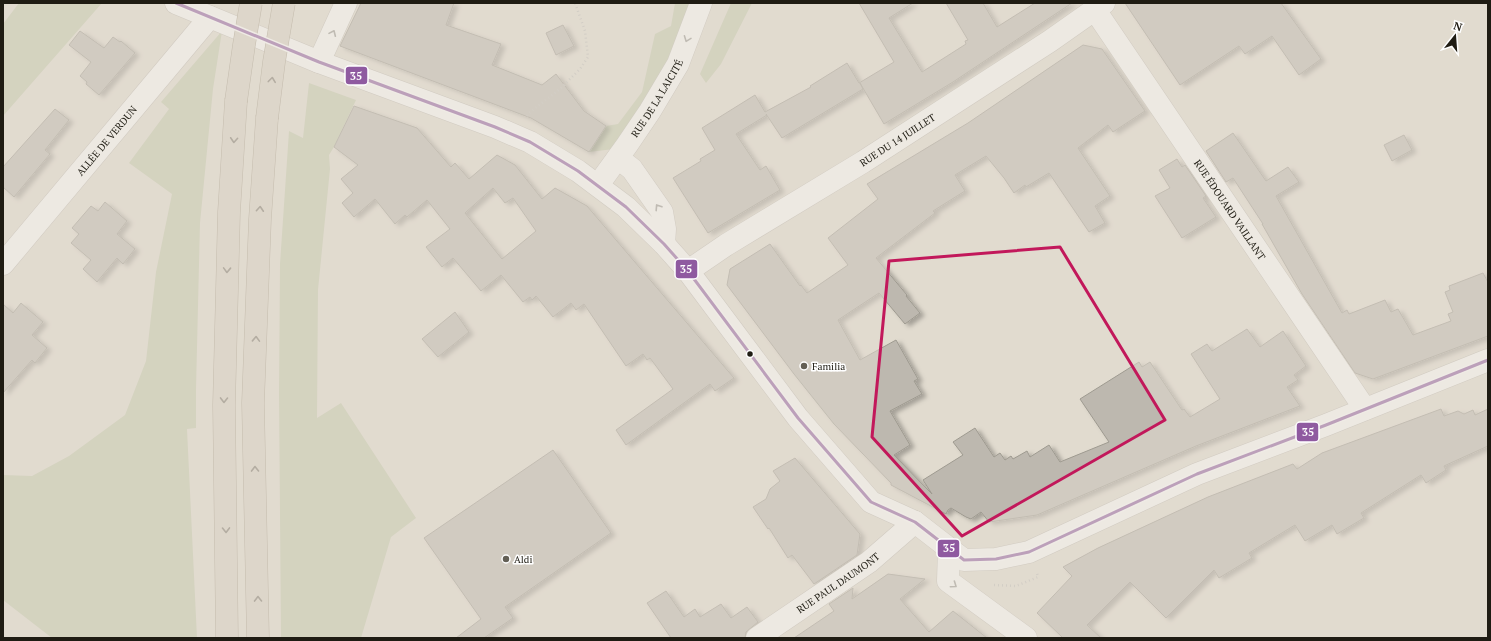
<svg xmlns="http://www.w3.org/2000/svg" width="1491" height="641" font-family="'PT Serif',serif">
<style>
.green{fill:#c3caac}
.building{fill:#bdb8af;stroke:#9e9a90;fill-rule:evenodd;filter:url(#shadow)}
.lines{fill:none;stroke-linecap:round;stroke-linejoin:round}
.minor-casing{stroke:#bcb8af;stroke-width:23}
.highway-casing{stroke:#a19885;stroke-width:23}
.path{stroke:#bfbeb9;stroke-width:2.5;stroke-dasharray:1 3;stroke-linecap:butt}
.minor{stroke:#fafaf8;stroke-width:22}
.highway{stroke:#d8d1c3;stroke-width:22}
.highway-bridge-casing{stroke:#a19885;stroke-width:23;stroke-linecap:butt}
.highway-bridge{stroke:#d8d1c3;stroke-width:22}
.bus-1-casing{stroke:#fff;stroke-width:6}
.bus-1{stroke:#8f5aa0;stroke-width:3}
.oneway{stroke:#979691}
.oneway2{stroke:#7c766b}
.marked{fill:none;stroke:#c2185b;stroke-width:3;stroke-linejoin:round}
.bus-dot{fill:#1f1c13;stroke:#fff;stroke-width:1.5}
.poi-dot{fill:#635f55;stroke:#fff;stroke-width:1.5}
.labels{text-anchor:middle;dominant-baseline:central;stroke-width:3;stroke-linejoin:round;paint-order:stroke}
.street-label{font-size:10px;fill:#1f1c13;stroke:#fff}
.poi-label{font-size:10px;fill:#1f1c13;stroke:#fff;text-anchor:start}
.line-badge{stroke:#fff;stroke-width:1.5}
.badge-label{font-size:11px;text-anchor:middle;font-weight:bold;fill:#fff}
</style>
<defs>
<filter id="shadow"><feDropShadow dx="4.5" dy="2.5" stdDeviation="2" flood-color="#0004"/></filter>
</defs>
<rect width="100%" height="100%" fill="#e1dbcf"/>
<path class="green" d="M19 3H102L3 116V24Z
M675 3H693L670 60 614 149 589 152 606 126 618 124 642 92 655 34 671 26Z
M731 3H752L721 64 706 83 700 74Z
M222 31 213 89 200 223 196 390V428L187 429 197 638H52L3 600V475L32 476 69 456 125 415 146 361 156 272 172 194 129 163 169 109 161 102Z
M309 83 356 100 334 147 329 155 330 169 318 290 317 418 341 403 416 518 391 537 361 638H281L279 393 280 264 289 131 303 138Z"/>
<path class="building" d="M361 3H454L446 25 501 44 492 65 542 85 556 74 584 111 606 126 589 152 531 118 340 46Z
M859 3H913L889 18 922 72 966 44 965 41 968 40 946 3H983L997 27 1035 3H1072L953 82 884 124 860 83 863 89 782 138 766 114 767 115 736 134 760 170 766 166 780 190 708 233 673 178 701 161 700 159 715 150 702 128 755 95 765 112 811 87 810 86 847 63 859 83 894 62Z
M1125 3H1281L1321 59 1299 75 1272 36 1245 54 1239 46 1180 85Z
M563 25 574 46 556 55 546 33Z
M80 31 104 48 113 37 120 42 121 41 135 53 99 95 86 84 87 82 80 76 91 62 69 45Z
M1083 45 1102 49 1145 111 1113 132 1108 125 1078 148 1110 196 1095 206 1105 223 1089 232 1049 173 1026 187 1025 185 1014 193 1004 178 986 156 955 175 965 191 933 211 935 213 876 258 907 295 906 296 920 313 905 324 879 293 838 320 860 360 896 340 918 379 914 381 922 394 890 411 910 445 894 455 932 494 923 480 963 455 953 442 975 428 994 457 1000 453 1005 460 1011 456 1013 459 1027 451 1030 457 1049 445 1060 462 1109 442 1080 399 1139 362 1142 367 1150 362 1182 410 1184 409 1190 417 1220 399 1191 354 1207 344 1212 351 1247 329 1260 347 1283 331 1306 366 1294 375 1298 380 1287 387 1300 406 1196 446 1037 515 989 522 981 512 971 519 966 517 951 508 948 510 946 514 891 485V483L834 424 794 374 727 285 730 269 770 244 800 286 801 285 807 293 848 265 828 238 878 199 867 184 968 123Z
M354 106 417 128 451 167 455 163 469 179 497 155 515 165 542 199 555 188 587 206 734 378 715 391 710 384 626 445 616 430 673 389 650 358 647 360 643 354 626 366 584 304 576 310 571 303 553 317 536 296 532 300 530 297 523 302 501 275 481 291 453 258 442 267 426 247 450 229 427 200 407 217 405 215 395 224 375 199 354 217 342 203 353 193 341 179 358 165 334 147ZM493 188 505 203 513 198 536 231 502 259 465 213Z
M55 109 69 120 45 150 50 154 14 197 3 187V167Z
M1233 133 1266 181 1288 167 1299 182 1276 196 1342 313 1347 310 1349 314 1385 300 1391 312 1398 309 1413 335 1451 321 1448 314 1453 312 1445 292 1450 290 1449 286 1483 273 1488 282V336L1373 379 1355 373 1302 294 1262 224H1263L1233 178 1226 182 1206 151Z
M1404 135 1412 150 1392 161 1384 145Z
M1177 159 1182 167 1185 165 1206 196 1203 198 1216 217 1182 238 1155 196 1170 188 1159 170Z
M105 202 127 221 117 234 135 249 123 264 117 258 97 282 83 269 91 260 71 243 79 234 72 228 91 206 98 211Z
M21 303 43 322 32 335 47 348 35 363 32 360 3 393V304L13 313Z
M455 312 469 332 438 357 422 339Z
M1441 409 1444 416 1458 411 1464 414 1473 410 1475 415 1488 409V446L1444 466 1446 470 1426 483 1421 475 1361 513 1364 518 1337 534 1332 525 1305 541 1295 525 1249 553 1252 558 1219 578 1214 570 1166 618 1130 582 1087 625 1101 638H1063L1037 613 1072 576 1063 567 1098 548 1208 497 1293 464 1297 469 1322 453Z
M553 450 611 533 505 607 513 618 484 638H456L481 619 424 538Z
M795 458 860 534 857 555 814 584 792 555 788 558 769 528 768 529 753 507 766 499 770 489 780 481 773 471Z
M888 574 925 579 900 599 929 632 953 611 987 638H794L834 611 829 604 853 588 852 599Z
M666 591 684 617 695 609 700 617 721 604 731 618 747 607 758 622 746 632 745 638H671L647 603Z"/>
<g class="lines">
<defs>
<g id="minor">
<path d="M176 3 319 62 495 127 530 142 578 171 626 207 664 244 688 271 798 418 871 502 915 522 964 560 996 559 1029 552 1197 474 1326 425 1488 360"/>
<path id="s1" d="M1095 10 1365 409"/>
<path d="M319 62 346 3"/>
<path d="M618 158 632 169 662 212 665 229 664 244"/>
<path id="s2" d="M598 185 627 145 650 111 678 64 701 3"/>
<path id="s3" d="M3 264 210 17"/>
<path id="s4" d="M688 271 726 245 863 162 1050 41 1104 3"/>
<path d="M949 549 948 581 1026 638"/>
<path id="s5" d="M757 638 869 562 915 522"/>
</g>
<path id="highway" d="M227 638 224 405 229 212 236 101
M258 638 253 403 260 219 267 118"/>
</defs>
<use href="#minor" class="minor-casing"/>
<use href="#highway" class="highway-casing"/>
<path class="path" d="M527 116 529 113 560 89 580 69 588 57 585 31 575 3
M994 585 1016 586 1038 577 1037 573"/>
<use href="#minor" class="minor"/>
<use href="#highway" class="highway"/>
<defs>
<path id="highway-bridge" d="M236 101 244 45 251 3
M267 118 274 62 284 3"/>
</defs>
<use href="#highway-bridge" class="highway-bridge-casing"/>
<use href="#highway-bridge" class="highway-bridge"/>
<defs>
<path id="bus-1" d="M176 3 319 62 495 127 530 142 578 171 626 207 664 244 688 271 798 418 871 502 915 522 964 560 996 559 1029 552 1197 474 1326 425 1488 360"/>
</defs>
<use href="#bus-1" class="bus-1-casing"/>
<use href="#bus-1" class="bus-1"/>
</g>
<defs><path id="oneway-chevron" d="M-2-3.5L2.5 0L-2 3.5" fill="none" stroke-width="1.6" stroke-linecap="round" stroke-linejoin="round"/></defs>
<g class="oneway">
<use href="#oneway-chevron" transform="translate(333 33) rotate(-66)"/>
<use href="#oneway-chevron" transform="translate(687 39) rotate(111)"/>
<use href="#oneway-chevron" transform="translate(658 207) rotate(-123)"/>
<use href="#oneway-chevron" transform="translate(954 585) rotate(35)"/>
</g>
<g class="oneway2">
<use href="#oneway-chevron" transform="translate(272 80) rotate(-83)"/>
<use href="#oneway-chevron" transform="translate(234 140) rotate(94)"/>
<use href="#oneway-chevron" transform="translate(260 209) rotate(-86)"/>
<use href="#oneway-chevron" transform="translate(227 270) rotate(92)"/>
<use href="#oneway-chevron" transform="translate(256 339) rotate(-88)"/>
<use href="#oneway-chevron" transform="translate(224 400) rotate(91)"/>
<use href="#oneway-chevron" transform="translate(255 469) rotate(-91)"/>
<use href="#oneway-chevron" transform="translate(226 530) rotate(89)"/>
<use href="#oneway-chevron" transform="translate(258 599) rotate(-91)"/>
</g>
<path d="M0 0H1491V641H0ZM1060 247 1165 420 962 536 872 437 889 261Z" fill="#e1dbcf" fill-opacity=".55" fill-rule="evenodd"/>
<path class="marked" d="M1060 247 1165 420 962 536 872 437 889 261Z"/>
<circle class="bus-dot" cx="750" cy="354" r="3.5"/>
<g class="poi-dot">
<circle cx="804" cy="366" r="4"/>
<circle cx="506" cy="559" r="4"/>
</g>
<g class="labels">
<g class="street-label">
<text stroke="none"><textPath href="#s2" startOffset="105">RUE DE LA LAICITÉ</textPath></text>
<text stroke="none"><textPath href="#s4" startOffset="247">RUE DU 14 JUILLET</textPath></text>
<text stroke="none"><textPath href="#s3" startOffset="161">ALLÉE DE VERDUN</textPath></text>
<text stroke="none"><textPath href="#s1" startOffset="241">RUE ÉDOUARD VAILLANT</textPath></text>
<text stroke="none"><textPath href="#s5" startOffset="98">RUE PAUL DAUMONT</textPath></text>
</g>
<g class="poi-label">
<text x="812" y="366">Familia</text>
<text x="514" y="559">Aldi</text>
</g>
</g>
<g class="line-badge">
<rect x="345" y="66" width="23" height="19" rx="4" fill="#8f5aa0"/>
<rect x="675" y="259" width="23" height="20" rx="4" fill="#8f5aa0"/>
<rect x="1296" y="422" width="23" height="20" rx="4" fill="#8f5aa0"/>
<rect x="937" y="539" width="23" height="19" rx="4" fill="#8f5aa0"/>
</g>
<g class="badge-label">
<text x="356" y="80">35</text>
<text x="686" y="273">35</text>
<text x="1308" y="436">35</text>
<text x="949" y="552">35</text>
</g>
<rect width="1491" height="641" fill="none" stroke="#1f1c13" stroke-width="8"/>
<g transform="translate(1455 36) rotate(17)" stroke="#ffffff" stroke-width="3" paint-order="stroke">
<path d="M0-3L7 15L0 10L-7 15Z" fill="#1f1c13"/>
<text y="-6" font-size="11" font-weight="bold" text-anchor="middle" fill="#1f1c13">N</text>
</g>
</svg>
